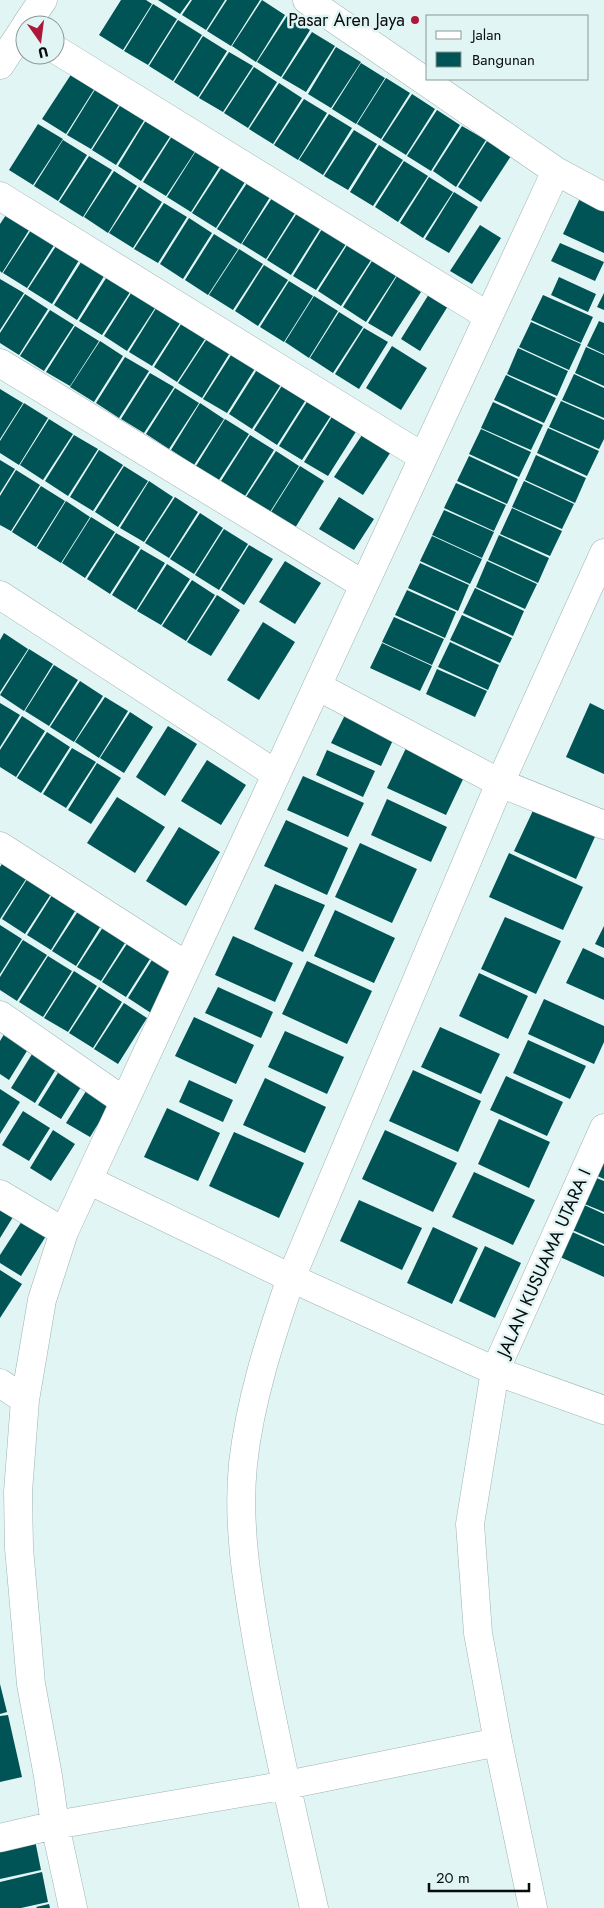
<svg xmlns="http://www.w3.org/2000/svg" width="604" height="1908" font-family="Jost,sans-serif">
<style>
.building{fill:#005455}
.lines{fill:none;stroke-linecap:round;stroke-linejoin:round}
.street-casing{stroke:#9fb2b2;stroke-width:29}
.street{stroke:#fff;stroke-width:28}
.poi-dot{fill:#ad1839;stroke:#e2f5f5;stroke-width:2}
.labels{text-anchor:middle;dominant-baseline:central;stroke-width:5;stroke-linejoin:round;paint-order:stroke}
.poi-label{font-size:18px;fill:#070d0d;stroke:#e2f5f5;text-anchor:end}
.street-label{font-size:18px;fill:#070d0d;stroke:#e2f5f5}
</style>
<rect width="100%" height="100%" fill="#e2f5f5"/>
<path class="building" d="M121 0H146L152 4 123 50 99 35Z
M158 0H190L180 14Z
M192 0H225L206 30 182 15Z
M227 0H260L231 46 207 31Z
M262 0 285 15 256 62 232 46Z
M153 4 177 19 148 65 124 51Z
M287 16 310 30 281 77 257 62Z
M178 20 202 35 173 81 149 66Z
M312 32 335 46 306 92 282 78Z
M203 36 227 51 198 97 174 82Z
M336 47 361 62 331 108 308 94Z
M229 52 253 66 223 112 199 98Z
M361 63 385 78 356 124 332 109Z
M254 67 277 82 248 128 224 113Z
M72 73 95 88 66 134 42 119Z
M386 78 410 93 381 139 357 124Z
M279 83 302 98 273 144 249 129Z
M96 88 120 103 91 149 67 135Z
M412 94 435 109 406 155 382 140Z
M304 99 327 113 298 160 274 145Z
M121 104 145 119 116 165 92 150Z
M437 110 460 125 431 171 407 156Z
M329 114 352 128 323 175 299 160Z
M146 120 171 135 141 181 118 166Z
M38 124 63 139 33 185 9 170Z
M462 126 486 140 456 187 433 171Z
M354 130 377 144 348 190 324 176Z
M172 136 196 150 166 196 143 182Z
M63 140 87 155 58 201 34 186Z
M487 141 511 156 481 202 458 187Z
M379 145 403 160 373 206 350 192Z
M196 151 220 166 191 212 167 197Z
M89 156 112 170 83 217 59 202Z
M404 161 428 176 398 222 375 207Z
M222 167 245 182 216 228 192 213Z
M114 171 137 186 108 233 84 217Z
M429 177 453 192 423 238 400 223Z
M247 183 270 197 241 244 217 229Z
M139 187 162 202 133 248 109 233Z
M454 192 478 207 449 253 425 239Z
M581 196 604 206V253L563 234Z
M272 198 295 213 266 259 242 244Z
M164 203 187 217 158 263 134 249Z
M8 212 31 227 2 273 0 271V224Z
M297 213 320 229 291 275 267 260Z
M189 218 212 233 183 279 160 264Z
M480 225 501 238 472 284 450 271Z
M33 227 56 242 27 288 3 273Z
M322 229 346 244 316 290 293 276Z
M214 234 238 249 208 295 185 280Z
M58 243 81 257 52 304 28 289Z
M560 243 604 262 595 281 551 261Z
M347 245 371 260 341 306 318 291Z
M239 249 263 264 233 310 209 295Z
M83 259 106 273 77 320 54 305Z
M372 261 396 276 366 322 343 307Z
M264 265 288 280 258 326 235 311Z
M108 275 132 289 102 335 79 321Z
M397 276 421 292 392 337 368 323Z
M559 277 596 294 588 312 551 295Z
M0 279 24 293 0 330Z
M289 281 313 296 284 342 260 327Z
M133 290 157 305 127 351 104 336Z
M604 293V310L597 307Z
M25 294 48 309 19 355 0 343V333Z
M429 294 448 306 420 351 401 339Z
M543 295 593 317 581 343 531 320Z
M314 296 338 311 309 358 285 342Z
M158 305 182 320 152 366 129 352Z
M50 310 74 325 44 371 20 356Z
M339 312 363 327 333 373 310 358Z
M183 321 207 336 177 382 154 367Z
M599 321 604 323V354L587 346Z
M531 322 581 344 569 370 519 347Z
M75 326 99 341 70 386 46 372Z
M364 328 388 342 359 389 335 374Z
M208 337 231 351 202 398 178 383Z
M100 341 123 356 94 402 70 387Z
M392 346 427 368 401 410 366 388Z
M586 347 604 355V386L575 373Z
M518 348 568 371 557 396 507 374Z
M233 352 256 367 227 413 203 399Z
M125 357 149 371 119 418 96 403Z
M258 368 282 383 252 429 229 414Z
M150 373 174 387 144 433 121 419Z
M574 374 604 388V418L562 400Z
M506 375 556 398 544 423 494 400Z
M283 384 307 398 277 445 254 430Z
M175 388 199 403 169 449 146 434Z
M0 389 23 403 0 439Z
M308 400 332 414 302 460 279 446Z
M561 401 604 420V439L599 449 549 427Z
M493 402 543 425 531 450 481 428Z
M24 403 48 418 19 465 0 453V441Z
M200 403 224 419 194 465 171 450Z
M333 415 357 430 328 476 304 462Z
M49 419 73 434 43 480 20 465Z
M225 419 249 434 219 480 196 466Z
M548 428 599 451 587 476 537 453Z
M481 429 531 452 519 477 469 454Z
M364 432 392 450 363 495 334 477Z
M74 435 98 449 68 496 45 481Z
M250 435 274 450 245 496 221 481Z
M99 450 123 465 93 511 70 497Z
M276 451 299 466 270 512 246 497Z
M536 455 586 478 575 503 525 480Z
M469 456 518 479 507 504 457 481Z
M0 460 15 469 0 493Z
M124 466 148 481 118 527 95 512Z
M300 466 324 481 295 528 271 512Z
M16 470 40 485 11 531 0 525V496Z
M149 481 173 497 144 542 120 528Z
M524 481 574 504 562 529 512 507Z
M456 483 506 505 494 531 444 508Z
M41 486 65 501 36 547 12 532Z
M175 497 198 512 169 558 145 543Z
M339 497 374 519 354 550 319 529Z
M66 501 90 517 61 563 37 548Z
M512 508 562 531 550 556 500 534Z
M444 510 494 532 482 558 432 535Z
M200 513 223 528 194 574 170 559Z
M91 517 115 532 85 578 62 563Z
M224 529 248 544 219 590 195 575Z
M116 533 140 547 110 594 87 579Z
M499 535 549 558 538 583 488 560Z
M432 536 482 559 470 584 420 561Z
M249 545 273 559 244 605 221 590Z
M141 549 165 563 136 610 112 595Z
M285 561 321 583 295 624 259 602Z
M487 561 537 584 525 609 476 587Z
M420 563 469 585 458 611 408 588Z
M167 564 190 579 161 625 137 611Z
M192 580 215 595 186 641 162 626Z
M475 588 524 611 513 636 463 613Z
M407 590 456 612 445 638 395 615Z
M217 595 240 610 211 656 187 642Z
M462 615 512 638 500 663 450 640Z
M394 617 444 639 432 665 382 642Z
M263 622 295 642 259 700 227 680Z
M4 633 28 649 0 692V640Z
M450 642 499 665 488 690 438 667Z
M382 643 432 666 420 691 370 668Z
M29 649 53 664 24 711 0 695Z
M54 665 78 680 49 726 25 711Z
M437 669 487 691 475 717 426 694Z
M80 681 103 696 74 742 50 727Z
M105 697 128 711 99 758 75 742Z
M0 703 20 715 0 747Z
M590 703 604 710V774L566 757Z
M130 712 153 727 124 773 100 758Z
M345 715 394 738 381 766 331 743Z
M22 716 45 731 16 777 0 767V750Z
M168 726 197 744 165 796 136 777Z
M47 732 70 747 41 793 17 778Z
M407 746 466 773 446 815 387 788Z
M72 748 96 762 66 808 43 794Z
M327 750 375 771 363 797 316 775Z
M207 760 246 785 221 825 181 801Z
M97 763 121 778 91 824 68 810Z
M303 776 364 803 348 837 287 810Z
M117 797 165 827 135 873 87 843Z
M387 799 447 827 431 862 371 835Z
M537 802 598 830 576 879 514 851Z
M286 820 348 848 327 895 264 866Z
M179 827 220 852 186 906 146 881Z
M360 843 417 869 392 923 335 897Z
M509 853 583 887 563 930 489 897Z
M6 857 30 873 0 919V867Z
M31 873 55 888 25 934 2 919Z
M275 884 325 905 303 952 254 929Z
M56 889 80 903 51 950 27 935Z
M82 905 105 919 76 966 52 951Z
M335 910 395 938 374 983 314 956Z
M505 917 561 941 536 994 481 969Z
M107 921 130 935 101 981 77 967Z
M0 925 22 939 0 974Z
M604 926V948L595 944Z
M132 936 155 951 126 997 102 982Z
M233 936 293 963 275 1002 215 975Z
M23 940 47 955 17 1001 0 990V977Z
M583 948 604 958V1000L566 983Z
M157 952 180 966 151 1013 128 998Z
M48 956 72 971 43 1017 19 1002Z
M307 961 372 991 347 1044 282 1014Z
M74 971 97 986 68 1032 44 1018Z
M479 973 528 996 508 1039 459 1016Z
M99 987 122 1002 93 1048 69 1033Z
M218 987 273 1012 261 1038 205 1013Z
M544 999 604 1026V1042L594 1064 528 1034Z
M124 1003 147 1018 118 1064 94 1049Z
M194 1017 254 1045 236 1084 175 1056Z
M440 1027 500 1054 481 1094 421 1067Z
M6 1031 30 1046 9 1080 0 1074V1041Z
M285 1031 344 1057 327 1094 268 1067Z
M528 1040 586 1066 570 1099 513 1073Z
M37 1046 61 1061 35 1103 11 1088Z
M61 1068 84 1082 61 1119 38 1105Z
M413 1070 481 1101 458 1152 389 1121Z
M506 1076 563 1102 547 1136 490 1110Z
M265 1078 326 1107 305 1153 243 1125Z
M189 1080 233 1100 223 1122 179 1102Z
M88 1088 111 1103 90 1137 66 1123Z
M0 1089 20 1102 0 1134Z
M167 1108 220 1133 198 1181 144 1157Z
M23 1111 50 1128 29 1161 2 1145Z
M499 1119 550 1142 529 1188 478 1164Z
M53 1130 75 1144 51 1181 30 1168Z
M385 1130 457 1163 433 1212 362 1179Z
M234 1132 304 1163 279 1218 209 1186Z
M604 1155V1179L595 1175Z
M474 1172 535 1200 513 1245 452 1217Z
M594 1177 604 1181V1212L582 1203Z
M0 1197 18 1209 0 1238Z
M359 1200 422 1228 402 1270 340 1241Z
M582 1204 604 1214V1244L570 1229Z
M22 1221 46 1236 21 1276 0 1263V1255Z
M433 1227 478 1248 452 1304 407 1283Z
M570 1231 604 1246V1277L558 1256Z
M485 1246 521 1263 495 1318 459 1301Z
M0 1270 22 1284 0 1318Z
M0 1684 7 1712 0 1714Z
M8 1715 22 1777 0 1782V1716Z
M35 1840 41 1870 0 1879V1848Z
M42 1872 48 1902 21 1908H0V1882Z
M49 1904 50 1908H37L36 1907Z"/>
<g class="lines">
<defs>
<path id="street" d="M307 0 556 171 604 197
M26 25 43 0
M55 49 488 316
M0 65 25 27
M0 196 423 457
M0 363 364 585
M0 595 276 774
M317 686 500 783 604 825
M0 846 187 966
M0 1015 124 1101
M88 1180 291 1278 495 1371 604 1410
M0 1194 64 1232
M0 1383 25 1400
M0 1838 55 1825 287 1785 498 1742
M73 1908 55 1825 48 1776 31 1684 19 1548 18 1492 25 1400 42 1300 64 1232 556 171
M314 1908C294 1819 273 1731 257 1641 247 1583 237 1524 243 1464 250 1400 270 1339 291 1278L500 783 604 553
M533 1908 498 1742 478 1633 470 1524 495 1371 604 1128"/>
</defs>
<use href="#street" class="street-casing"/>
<use href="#street" class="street"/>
</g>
<circle class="poi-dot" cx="415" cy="20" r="5"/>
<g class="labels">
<g class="poi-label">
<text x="405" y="20">Pasar Aren Jaya</text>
</g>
<g class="street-label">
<text transform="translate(544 1263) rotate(-66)">JALAN KUSUAMA UTARA I</text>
</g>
</g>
<rect x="426" y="15" width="162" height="65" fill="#e2f5f5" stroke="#8a9898"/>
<rect x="436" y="31" width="25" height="8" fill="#ffffff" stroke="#8a9898"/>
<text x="472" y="40" font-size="15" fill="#070d0d">Jalan</text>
<rect x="436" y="52" width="25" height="15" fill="#005455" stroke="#8a9898"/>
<text x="472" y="65" font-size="15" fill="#070d0d">Bangunan</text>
<g transform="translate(40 40) rotate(166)"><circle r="24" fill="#e2f5f5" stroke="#8a9898"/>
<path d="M0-4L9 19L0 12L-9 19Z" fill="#ad1839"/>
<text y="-8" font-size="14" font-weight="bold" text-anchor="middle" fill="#070d0d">U</text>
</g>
<path d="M429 1883v8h100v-8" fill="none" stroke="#070d0d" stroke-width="2.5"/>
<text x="436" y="1883" font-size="15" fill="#070d0d" stroke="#e2f5f5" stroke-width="4" paint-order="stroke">20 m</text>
</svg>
